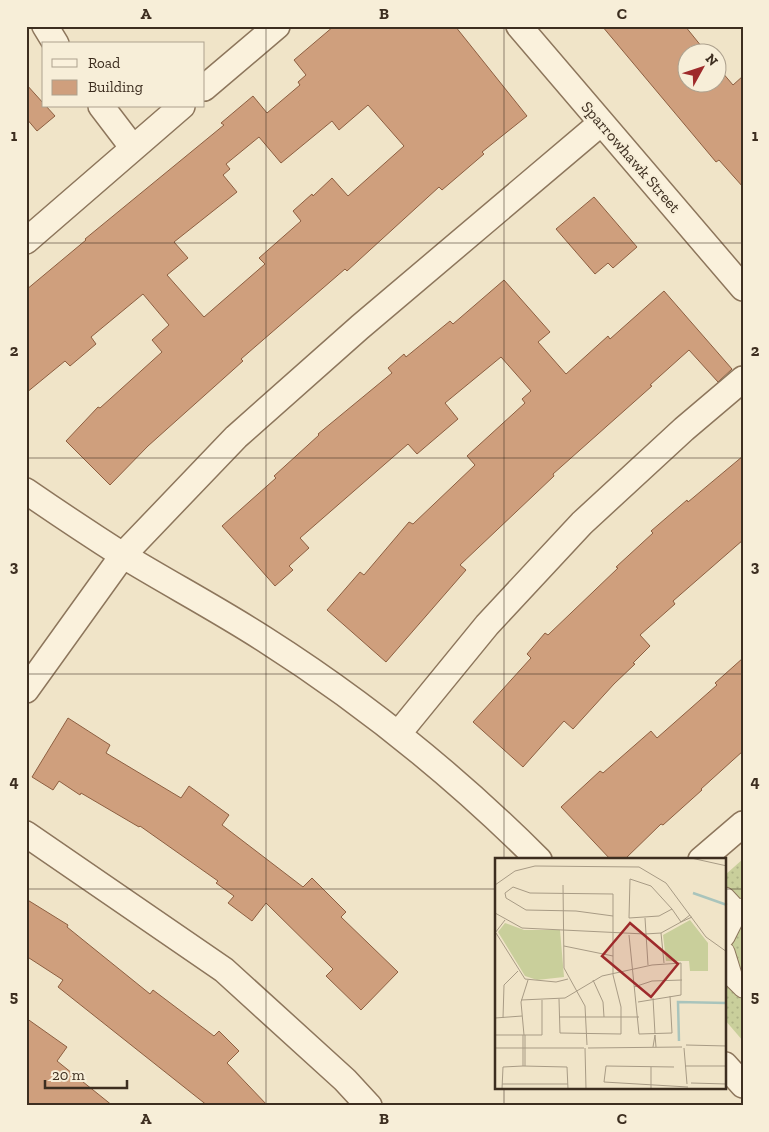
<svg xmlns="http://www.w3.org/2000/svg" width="769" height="1132" font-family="'Zilla Slab',serif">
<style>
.grass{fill:url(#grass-dots)}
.building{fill:#cf9f7d;stroke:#8d5f41;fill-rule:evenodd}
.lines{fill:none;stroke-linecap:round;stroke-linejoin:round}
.pedestrian-casing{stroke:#8d765c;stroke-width:21}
.minor-casing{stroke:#8d765c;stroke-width:28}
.pedestrian{stroke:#faf1dc;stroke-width:19}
.minor{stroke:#faf1dc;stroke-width:25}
.grid{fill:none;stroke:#3d2e20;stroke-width:1;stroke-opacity:0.55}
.labels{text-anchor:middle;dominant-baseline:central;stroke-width:4;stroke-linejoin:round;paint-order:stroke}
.street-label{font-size:16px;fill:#3d2e20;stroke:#f7eed8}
.inset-river{fill:none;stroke:#a9c4bc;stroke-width:2.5}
.inset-road{fill:none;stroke:#a89b85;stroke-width:1}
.view{fill:#9e2a2b;fill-opacity:0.15;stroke:#9e2a2b;stroke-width:2.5}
.inset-edge{fill:none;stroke:#3d2e20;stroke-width:2.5}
.neatline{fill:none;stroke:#3d2e20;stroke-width:2}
.grid-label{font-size:16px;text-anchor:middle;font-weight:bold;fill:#3d2e20}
</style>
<defs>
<pattern id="grass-dots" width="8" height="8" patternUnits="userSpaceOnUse" patternTransform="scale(1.25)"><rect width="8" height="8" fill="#c9cf9b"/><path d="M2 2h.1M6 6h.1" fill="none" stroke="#aeb285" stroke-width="1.8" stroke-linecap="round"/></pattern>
</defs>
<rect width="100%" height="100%" fill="#f0e4c8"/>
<path class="grass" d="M743 859V1041L725 1020V875Z"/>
<path class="building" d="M334 26H455L527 116 482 152 484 154 442 190 439 187 347 271 345 269 241 359 243 361 148 446 110 485 66 441 98 407 100 408 162 352 152 340 169 325 143 294 91 337 96 344 70 366 65 361 26 393V290L86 240 85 239 224 125 221 123 253 96 267 113 300 85 298 82 306 75 294 60ZM368 105 404 146 348 196 332 178 313 196 312 194 293 211 301 221 259 258 265 264 204 317 167 275 188 258 174 242 237 192 223 175 230 169 226 164 259 137 281 163 332 121 339 130Z
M602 26H685L706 52H686V82H716V65L733 85 743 76V187L719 160 716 162Z
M26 84 44 104V106H46L55 116 37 131 26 118Z
M594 197 637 247 613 268 608 263 595 274 556 229Z
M504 280 550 332 538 342 566 374 608 336 610 339 664 291 732 369 718 382 689 350 650 385 652 386 553 474 554 476 460 565 466 570 386 662 327 610 360 572 364 575 409 522 413 524 475 465 467 456 525 403 522 399 531 391 501 357 445 403 458 419 417 454 408 444 300 538 309 548 289 566 293 570 275 586 222 526 276 478 274 476 319 435 318 434 392 373 388 368 404 354 406 357 450 321 453 324Z
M743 456V540L673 601 675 604 640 635 650 646 633 663 635 664 614 684 573 729 564 721 523 767 473 722 531 658 527 654 545 633 548 635 618 568 616 567 653 533 651 531 687 500 688 502Z
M743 658V751L701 789 702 790 663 825 661 824 624 860H611L561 807 600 771 603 773 651 731 657 738 717 685 715 683Z
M68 718 110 745 106 753 181 798 189 786 229 815 222 825 303 887 312 878 346 912 341 917 398 972 361 1010 326 976 333 969 266 903 252 921 228 903 234 896 216 883 218 881 140 826 139 827 81 793 80 795 59 781 53 790 32 777Z
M26 899 68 925 67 927 150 994 153 990 214 1036 219 1031 239 1051 227 1063 268 1106H208L58 987 63 980 26 956Z
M26 1018 67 1047 57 1061 113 1106H26Z"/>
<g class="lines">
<defs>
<path id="pedestrian" d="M725 897 738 911
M725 937 738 911 743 908
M725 952 733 978 743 988"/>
<path id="minor" d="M45 26 56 44
M519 26 743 288
M204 88 277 26
M101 106 133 148
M26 241 182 106
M26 491C58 513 91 535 124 556 170 584 219 610 264 639 363 702 456 777 539 860
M26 690 123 555 236 437 360 327 601 123
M398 734 487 625 582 523 684 429 743 379
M26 834 224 970 345 1080 369 1106
M701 860 743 824
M725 1065 743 1085"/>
</defs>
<use href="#pedestrian" class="pedestrian-casing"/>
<use href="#minor" class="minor-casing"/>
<use href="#pedestrian" class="pedestrian"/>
<use href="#minor" class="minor"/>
</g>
<path class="grid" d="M266 26V1106M504 26V860M26 243H743M26 458H743M26 674H743M26 889H497M725 889H743M504 1088V1106"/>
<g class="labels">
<g class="street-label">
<text transform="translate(631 157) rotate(49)">Sparrowhawk Street</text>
</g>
</g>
<g transform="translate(495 858)">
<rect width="231" height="231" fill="#f0e4c8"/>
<path d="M195 62 213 85V113H195L194 103H171L168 77ZM10 65 29 72H65L69 119 42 122 30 118 3 74Z" fill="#c9cf9b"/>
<path class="inset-river" d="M198 35 232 47M184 183 183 144 232 145"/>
<path class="inset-road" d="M196 0 232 8M135 21 156 28 177 51 164 58 134 60ZM0 27 20 13 40 8 144 9 171 25 211 79 232 94M68 27 69 110 90 148 92 187M0 55 27 70 150 76 166 75 186 64 177 51M195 57 186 64 197 59M150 60 153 107M0 75 10 62M1 75 30 121 61 124 73 121M166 75 169 105M134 77 144 176 177 175 175 138M69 88 118 98M98 122 108 144 109 159M139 129 157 123 187 122M158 140 160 176M64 141 65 175 126 176V149L118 117V36L35 35 18 29 10 35 11 40 31 52 81 53 118 58M26 142 70 140 107 118 157 107 186 105V137L143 144M64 159H144M0 160 27 158M8 160 9 127 23 113M0 177H47V142M28 177V208M29 177 26 144 33 122M191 187 232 188M158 189 160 177 161 189M0 190H89M90 190 91 231M93 190 187 189M189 190 192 226M30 208V177M190 208H232M179 209 111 208 109 224 193 229M196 225 232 226M7 226H73M7 231 8 209 28 208 72 209 73 231M156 231V209"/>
<path class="view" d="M135 65 183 106 156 139 107 98Z"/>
<rect width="231" height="231" class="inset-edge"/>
</g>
<rect width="769" height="1132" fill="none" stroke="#f7eed8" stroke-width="55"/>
<rect x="42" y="42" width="162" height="65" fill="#f7eed8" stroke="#ada18e"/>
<rect x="52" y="59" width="25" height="8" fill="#faf1dc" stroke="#ada18e"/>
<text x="88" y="68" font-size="15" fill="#3d2e20">Road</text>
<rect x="52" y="80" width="25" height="15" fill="#cf9f7d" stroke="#ada18e"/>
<text x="88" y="92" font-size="15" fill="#3d2e20">Building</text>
<g transform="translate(702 68) rotate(50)"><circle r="24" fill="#f7eed8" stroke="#ada18e"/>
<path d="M0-4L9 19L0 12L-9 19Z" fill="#9e2a2b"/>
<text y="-8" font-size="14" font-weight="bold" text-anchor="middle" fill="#3d2e20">N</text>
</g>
<path d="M45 1080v8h82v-8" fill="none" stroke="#3d2e20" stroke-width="2.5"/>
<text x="52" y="1080" font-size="15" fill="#3d2e20" stroke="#f7eed8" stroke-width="4" paint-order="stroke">20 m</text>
<rect x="28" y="28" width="714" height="1076" class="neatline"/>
<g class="grid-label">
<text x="146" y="19">A</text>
<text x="384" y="19">B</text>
<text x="622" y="19">C</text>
<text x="14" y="141">1</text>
<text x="755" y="141">1</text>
<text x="14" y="356">2</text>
<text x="755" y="356">2</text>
<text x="14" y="572">3</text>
<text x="755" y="572">3</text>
<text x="14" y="787">4</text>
<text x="755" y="787">4</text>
<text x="14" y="1002">5</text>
<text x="755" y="1002">5</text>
<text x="146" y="1124">A</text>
<text x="384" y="1124">B</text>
<text x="622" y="1124">C</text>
</g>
</svg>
